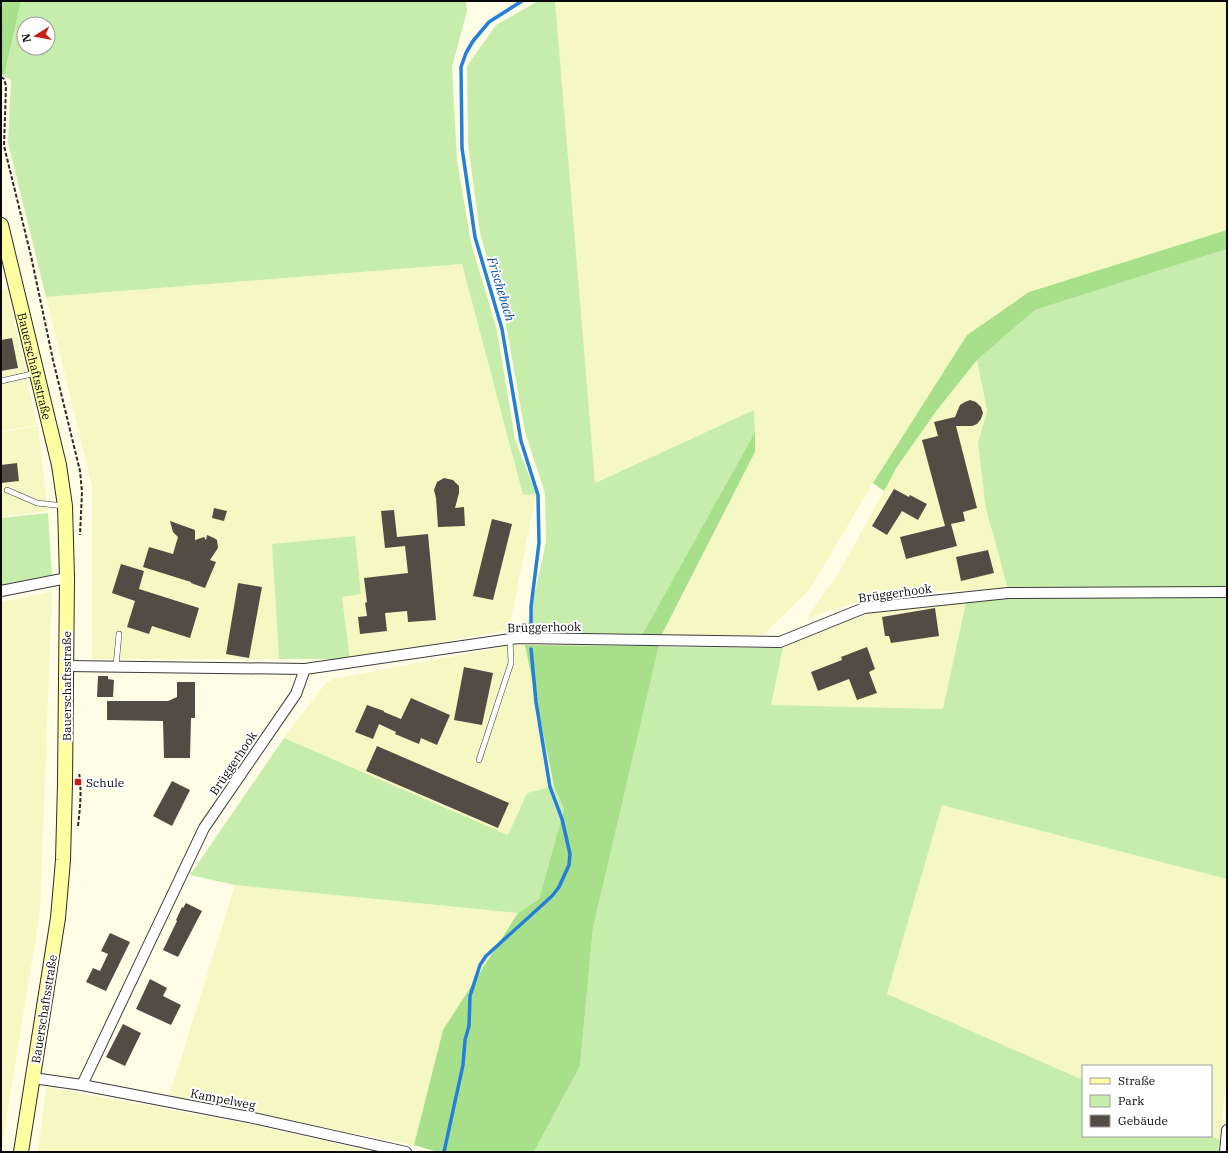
<svg xmlns="http://www.w3.org/2000/svg" width="1228" height="1153" font-family="'IBM Plex Serif',serif">
<style>
.farmland{fill:#f6f8c3}
.green{fill:#c7edac;fill-rule:evenodd}
.forest{fill:#a7df8a}
.lines{fill:none;stroke-linecap:round;stroke-linejoin:round}
.stream{stroke:#247edb;stroke-width:3.5}
.building{fill:#534c45}
.lane-casing{stroke:#3c3c3c;stroke-width:6}
.street-casing{stroke:#3c3c3c;stroke-width:12}
.secondary-casing{stroke:#2b2b2b;stroke-width:16}
.path{stroke:#2b2b2b;stroke-width:2;stroke-dasharray:4 2;stroke-linecap:butt}
.lane{stroke:#fff;stroke-width:5}
.street{stroke:#fff;stroke-width:10}
.secondary{stroke:#ffffa1;stroke-width:14}
.poi-dot{fill:#c62015;stroke:#fff;stroke-width:1.5}
.labels{text-anchor:middle;dominant-baseline:central;stroke-width:4;stroke-linejoin:round;paint-order:stroke}
.street-label{font-size:12px;fill:#090909;stroke:#fff}
.poi-label{font-size:12px;fill:#090909;stroke:#fff;text-anchor:start}
.water-label{font-size:13px;font-style:italic;fill:#0850a5;stroke:#fff}
</style>
<rect width="100%" height="100%" fill="#fffde6"/>
<path class="farmland" d="M555 1H1227V230L1029 292 967 335 873 483 810 589 763 635 661 636 755 452 754 410 594 483Z
M462 264 523 495 536 494 509 630 350 659 342 597 355 536 272 545 279 659H92V486L46 297Z
M7 288 37 425 1 431V290Z
M977 360 987 411 979 443 986 509 1008 589 925 592 861 601 807 618 841 569 897 467 937 410Z
M38 426 48 511 1 517V432Z
M52 592 40 912 1 1152V602Z
M966 602 943 709 771 705 783 648 811 633 865 614 926 605Z
M513 645H525L554 786 527 793 508 835 284 738 325 684 333 679Z
M942 805 1227 879V1072L1220 1140 1210 1136 1211 1066H1083V1080L887 994Z
M235 885 518 913 443 1030 414 1145 169 1097Z
M46 1087 254 1125 372 1152H38Z"/>
<path class="green" d="M21 1H466L467 11 452 67 457 160 471 243 497 330 515 439 536 494 523 495 462 264 46 297 8 143 11 80 4 76ZM24 24H48V48H24Z
M538 1H555L595 483 754 410 755 432 643 634 526 633 546 542 545 493 525 432 506 325 480 233 468 144 467 66 496 25Z
M1227 249V588L1008 589 986 509 978 443 987 411 977 360 1035 310Z
M48 513 52 575 1 586V518Z
M355 536 361 594 342 597 350 659H279L272 544Z
M1015 598H1227V879L942 805 887 994 1083 1080V1136H1210L1220 1140 1219 1152H534L580 1066 593 928 658 647 783 648 771 705 943 709 966 602Z
M284 738 508 835 527 793 554 786 564 809 539 899 518 913 235 885 190 875Z"/>
<path class="forest" d="M1 1H21L4 76 1 73Z
M1227 230V249L1035 310 977 360 937 410 897 467 884 491 873 483 967 335 1029 292Z
M755 432V452L661 636 593 928 580 1066 534 1152H447L434 1151 414 1145 443 1030 518 913 539 899 564 809 554 786 525 645 636 646Z"/>
<g class="lines">
<path class="stream" d="M522 1 489 22 473 41 466 53 461 67 462 148 475 237 502 329 521 441 538 495 539 543 531 607V629
M444 1152 463 1065 465 1040 469 1026 470 996 480 965 486 956 552 896 559 887 569 865 570 854 562 819 550 787 536 702 531 649"/>
</g>
<path class="building" d="M12 338 18 368 1 371V340Z
M970 400 976 402 981 407 983 413 981 419 977 424 972 426H956L977 508 963 512 965 521 951 524 957 546 906 559 900 537 945 526 922 440 938 436 934 422 955 417 960 405 965 402Z
M17 463 19 481 1 483V465Z
M444 478 453 480 459 486V493L455 508 464 507 465 526 438 527 436 498 434 490 437 482Z
M894 489 909 497 910 495 927 504 918 520 902 511 887 535 872 526Z
M214 508 227 511 224 521 212 518Z
M394 510 397 537 428 534 436 620 408 622 407 611 385 613 387 631 360 634 358 617 367 616 365 603 367 602 364 578 408 573 405 546 385 548 381 511Z
M492 519 512 524 493 600 473 596Z
M170 521 195 530V540L204 537 206 540 207 535 214 538 217 540 218 548 210 560 216 562 205 588 191 583V582L143 567 149 547 173 554 178 537 173 532Z
M988 550 994 573 961 581 956 557Z
M121 564 144 571 139 589 199 608 190 638 152 626 149 634 127 627 135 601 112 593Z
M238 583 262 587 249 658 226 654Z
M935 608 939 636 891 643 889 636H885L882 617Z
M867 647 875 669 869 672 877 693 857 700 849 679 818 691 811 672 842 660 841 657Z
M464 667 493 673 482 725 454 720Z
M98 676H108V679L114 680 113 697H97Z
M177 682H195V718H191L190 758H164L163 721 107 720V701H168L177 697Z
M411 698 450 715 437 745 421 738 419 744 395 734 396 732 379 724 373 739 355 732 367 705 384 711V712L401 719Z
M377 746 509 803 498 828 366 771Z
M172 781 190 790 172 826 153 816Z
M186 903 202 911 178 957 163 950 177 921 176 920 182 907 183 908Z
M110 933 130 942 106 991 86 982 93 968 100 971 108 954 101 951Z
M150 979 167 988 163 996 181 1005 171 1025 136 1009Z
M123 1024 141 1033 125 1066 106 1057Z"/>
<g class="lines">
<defs>
<path id="lane" d="M1 381 36 373
M7 490 37 503 64 506
M116 666 119 634
M479 760 511 663 510 640"/>
<path id="street" d="M1 591 67 578
M66 666 305 669
M33 1078 82 1085 249 1117 406 1152
M82 1085 204 828 296 694 305 669 518 638 780 642 864 608 1008 593 1227 592
M1225 1152 1227 1130"/>
<g id="secondary">
<path id="s1" d="M1 225 59 465 65 506 67 578 65 783 63 860 58 918 21 1152"/>
</g>
</defs>
<use href="#lane" class="lane-casing"/>
<use href="#street" class="street-casing"/>
<use href="#secondary" class="secondary-casing"/>
<path class="path" d="M1 77 4 79 6 86 4 146 31 256 53 360 80 471 82 492 80 535
M78 826C80 808 82 791 79 773"/>
<use href="#lane" class="lane"/>
<use href="#street" class="street"/>
<use href="#secondary" class="secondary"/>
</g>
<rect class="poi-dot" x="74" y="778" width="8" height="8" rx="2"/>
<g class="labels">
<g class="street-label">
<text stroke="none"><textPath href="#s1" startOffset="145">Bauerschaftsstraße</textPath></text>
<text transform="translate(895 593) rotate(-8)">Brüggerhook</text>
<text transform="translate(544 627) rotate(-1)">Brüggerhook</text>
<text transform="translate(66 686) rotate(-90)">Bauerschaftsstraße</text>
<text transform="translate(233 763) rotate(-56)">Brüggerhook</text>
<text transform="translate(44 1009) rotate(-81)">Bauerschaftsstraße</text>
<text transform="translate(223 1099) rotate(11)">Kampelweg</text>
</g>
<g class="poi-label">
<text x="86" y="782">Schule</text>
</g>
<g class="water-label">
<text transform="translate(501 289) rotate(73)">Frischebach</text>
</g>
</g>
<rect width="1228" height="1153" fill="none" stroke="#090909" stroke-width="4"/>
<rect x="1082" y="1065" width="130" height="72" fill="#ffffff" stroke="#9d9d9d"/>
<rect x="1090" y="1078" width="20" height="6" fill="#ffffa1" stroke="#9d9d9d"/>
<text x="1118" y="1085" font-size="12" fill="#090909">Straße</text>
<rect x="1090" y="1095" width="20" height="12" fill="#c7edac" stroke="#9d9d9d"/>
<text x="1118" y="1105" font-size="12" fill="#090909">Park</text>
<rect x="1090" y="1115" width="20" height="12" fill="#534c45" stroke="#9d9d9d"/>
<text x="1118" y="1125" font-size="12" fill="#090909">Gebäude</text>
<g transform="translate(36 36) rotate(259)"><circle r="19" fill="#ffffff" stroke="#9d9d9d"/>
<path d="M0-3L7 15L0 10L-7 15Z" fill="#c62015"/>
<text y="-6" font-size="11" font-weight="bold" text-anchor="middle" fill="#090909">N</text>
</g>
</svg>
